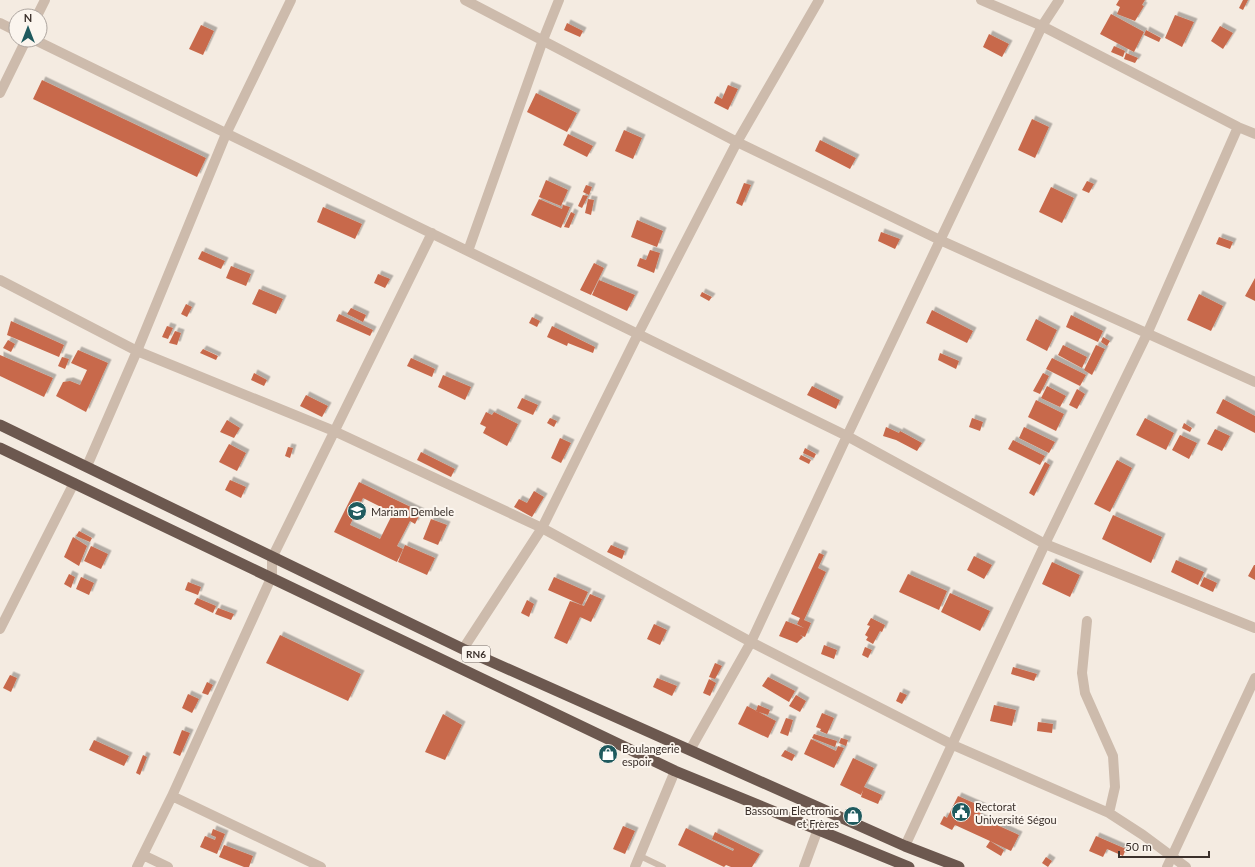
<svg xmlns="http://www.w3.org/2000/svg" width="1255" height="867" font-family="Lato,sans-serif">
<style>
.building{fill:#c8694b;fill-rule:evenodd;filter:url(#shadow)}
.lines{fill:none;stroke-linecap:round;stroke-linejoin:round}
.service{stroke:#cdbbac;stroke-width:6}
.minor{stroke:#cdbbac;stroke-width:10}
.tertiary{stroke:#cdbbac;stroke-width:10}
.trunk{stroke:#6c584f;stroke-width:11}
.labels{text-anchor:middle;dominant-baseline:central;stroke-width:4;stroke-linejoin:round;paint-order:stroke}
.shield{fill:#fbf5ee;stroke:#756b66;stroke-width:1}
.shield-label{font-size:10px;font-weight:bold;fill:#3b302b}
.poi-label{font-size:11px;fill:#3b302b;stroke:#fbf5ee;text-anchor:start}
</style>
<defs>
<filter id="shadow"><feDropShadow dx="3.5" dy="-3.5" stdDeviation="0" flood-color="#0004"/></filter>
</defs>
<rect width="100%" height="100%" fill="#f4ebe1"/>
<path class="building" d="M1119 0H1145L1142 5 1144 6 1135 21 1117 14 1120 7 1116 5Z
M1243 0H1248L1243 10 1239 8Z
M1111 14 1144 32 1134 52 1100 34Z
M1175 15 1194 22 1182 47 1165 38Z
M567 23 583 31 580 37 564 30Z
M201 25 214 31 203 55 189 49Z
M1220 26 1233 33 1223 49 1211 41Z
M1146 30 1161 38 1159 42 1144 35Z
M989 34 1009 44 1002 57 983 47Z
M1114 46 1125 51 1123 57 1111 52Z
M1126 53 1138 58 1135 63 1124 59Z
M42 80 206 158 197 177 33 99Z
M728 85 738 89 728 110 714 103 717 96 722 99Z
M536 93 577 113 567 132 527 112Z
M1032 119 1049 127 1035 158 1018 150Z
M624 130 642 138 633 159 615 151Z
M568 134 593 146 587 157 563 145Z
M820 140 856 158 850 169 815 151Z
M546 180 568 190 561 206 539 197Z
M1087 181 1094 184 1089 193 1082 190Z
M744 183 751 185 742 206 736 203Z
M586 185 592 187 589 195 583 192Z
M1051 187 1074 198 1062 223 1039 212Z
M583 195 588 196 582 208 578 206Z
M539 199 562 209 563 205 570 207 561 228 531 215Z
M588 199 594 200 591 215 585 213Z
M323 207 362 224 355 239 317 222Z
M571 212 575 214 569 228 564 227Z
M637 220 663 231 657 247 631 237Z
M881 232 900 239 895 249 878 241Z
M1219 237 1233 242 1230 249 1216 244Z
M650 250 660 253 654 273 637 266 640 258 646 260Z
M202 251 225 261 221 269 198 259Z
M594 263 604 268 591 295 580 290Z
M231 266 251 274 246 286 226 278Z
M378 274 390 279 385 288 374 283Z
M1255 278V301L1245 296Z
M599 280 635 295 627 311 592 295Z
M259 289 283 299 276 314 252 304Z
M702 292 712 297 709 301 700 296Z
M1199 294 1223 306 1211 331 1187 320Z
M186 304 192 307 187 317 181 314Z
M351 308 366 315 363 322 347 314Z
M932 310 973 331 967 343 926 323Z
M339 314 373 330 370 336 336 321Z
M1071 315 1103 331 1098 342 1066 327Z
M532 317 540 321 537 327 529 323Z
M1036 319 1057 330 1047 351 1026 340Z
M11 321 64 345 59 357 7 335Z
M167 326 173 328 168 339 162 337Z
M552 326 595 347 593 353 568 343 567 346 547 337Z
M175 331 181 333 177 345 169 343Z
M1103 337 1110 341 1107 346 1101 342Z
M8 340 15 344 11 352 3 348Z
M1063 345 1087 357 1082 368 1058 355Z
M1096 345 1105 349 1092 375 1084 370Z
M203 349 218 356 216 360 200 353Z
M78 350 108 363 86 412 56 396 63 382 70 381 80 385 87 370 71 363Z
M940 353 959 361 956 369 938 360Z
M0 355 53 378 44 397 0 376Z
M62 357 69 359 65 369 58 366Z
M411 358 435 369 432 377 407 366Z
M1052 358 1086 375 1080 386 1046 369Z
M254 373 267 380 264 386 251 380Z
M1043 373 1049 376 1040 394 1033 391Z
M443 375 471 387 465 400 438 387Z
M812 386 840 400 836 409 807 395Z
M1047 386 1066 396 1060 407 1041 398Z
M1077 389 1085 394 1077 409 1069 405Z
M306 395 328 406 322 417 300 406Z
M522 398 538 405 533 415 517 408Z
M1223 399 1255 416V433L1216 413Z
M1036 400 1064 414 1056 431 1028 417Z
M486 412 492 415 494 412 518 424 507 446 483 433 486 427 480 424Z
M550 418 557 421 554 427 547 423Z
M972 418 983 422 980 431 969 427Z
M1145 418 1174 433 1166 450 1136 435Z
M227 420 240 428 234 438 220 432Z
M1184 423 1192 428 1190 432 1182 428Z
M886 427 899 433 900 431 922 443 917 451 896 440 883 436Z
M1024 427 1055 442 1049 453 1019 438Z
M1215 429 1230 436 1222 451 1207 444Z
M1180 435 1197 443 1189 459 1172 450Z
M560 438 571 443 561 463 551 458Z
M1013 440 1045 456 1040 465 1008 449Z
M229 444 246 453 237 471 219 462Z
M288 447 293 448 290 458 285 456Z
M805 448 816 454 814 458 803 453Z
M421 452 455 469 451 477 417 460Z
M801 455 811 460 809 464 799 459Z
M1117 460 1132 468 1110 512 1094 504Z
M1045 462 1050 465 1034 496 1029 493Z
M230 480 246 487 241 498 225 490Z
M359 482 421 512 415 524 410 521 397 546 403 549 397 562 334 532ZM363 498 393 513 380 539 350 525Z
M534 491 544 497 532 517 514 507 519 499 527 503Z
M1113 515 1162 537 1151 563 1102 539Z
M431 519 447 525 438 545 423 539Z
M79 531 92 538 90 542 76 536Z
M73 537 87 546 79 566 64 557Z
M405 545 435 558 427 575 398 562Z
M611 545 625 551 622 559 607 552Z
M91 546 108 554 101 569 84 561Z
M819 553 824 555 818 568 826 572 804 620 811 623 805 637 800 635 803 637 797 643 779 636 786 621 804 628 797 624 800 618 791 614Z
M974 556 992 565 984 579 967 570Z
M1176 560 1204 572 1198 585 1171 572Z
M1052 562 1080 575 1070 597 1042 584Z
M1254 565H1255V580L1248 576Z
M69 574 75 577 71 588 64 584Z
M908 574 947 591 939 610 899 592Z
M81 577 94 583 89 595 76 589Z
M554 577 588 592 582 605 548 590Z
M1204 577 1217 583 1213 592 1200 586Z
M188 582 201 587 198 595 185 590Z
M950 593 990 611 980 631 941 612Z
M590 594 602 599 591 622 580 617 567 644 554 638 570 601 584 606Z
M197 598 216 606 213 613 194 604Z
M527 600 534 604 529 617 521 613Z
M218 608 234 614 231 620 215 614Z
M871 618 885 625 882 632 880 631 873 644 866 640 868 637 865 635 870 626 867 625Z
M654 624 667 630 660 645 647 639Z
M280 635 361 674 348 701 266 663Z
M824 645 837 650 834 659 821 654Z
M865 647 872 650 868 658 862 655Z
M715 663 722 666 715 679 709 677Z
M1013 667 1037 674 1034 681 1011 674Z
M10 675 17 678 11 692 3 688Z
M768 677 795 691 789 702 762 686Z
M657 678 677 686 672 696 653 687Z
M709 679 716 683 710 696 703 693Z
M207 682 213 685 208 695 202 693Z
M900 692 907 695 902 704 896 701Z
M188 694 199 699 192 713 182 708Z
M796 695 806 701 800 712 789 706Z
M758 705 770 710 768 715 756 711Z
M994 705 1016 710 1012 726 990 721Z
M747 706 776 721 768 738 738 724Z
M822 713 834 718 827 734 820 731 821 729 816 727Z
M443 714 462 725 445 760 425 752Z
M786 718 793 720 788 736 780 733Z
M1038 722 1053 724 1052 733 1037 731Z
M182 730 190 733 180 756 173 753Z
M814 734 837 741 835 747 812 738Z
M841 738 848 740 846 746 839 743Z
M811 739 836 751 838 746 844 748 834 768 804 754Z
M94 740 129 756 124 766 89 750Z
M785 750 795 755 792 761 781 756Z
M143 755 147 757 140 775 136 773Z
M853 758 874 768 864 787 882 795 878 804 861 797 863 790 861 795 840 785Z
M958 796 983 807 979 817 1019 835 1011 851 990 841 1004 850 1001 856 986 847 990 841 955 825 952 830 940 824 944 816 947 818Z
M623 826 635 831 625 854 613 849Z
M686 828 733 851 734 849 712 839 715 832 760 854 752 867H731L726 865 724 867 678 845Z
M213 829 225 834 217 854 200 847 205 836 215 840 216 837 211 835Z
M1096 836 1126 849 1123 856 1107 849 1103 857 1089 851Z
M224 845 253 856 249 867H244L219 857Z
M1046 857 1052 861 1048 867 1042 863Z"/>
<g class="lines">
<path class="service" d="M640 856 663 867"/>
<path class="minor" d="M465 0 737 142 940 240 1255 382
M981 0 1042 26 1238 127 1255 134
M37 16 45 0
M0 23 16 31
M35 40 847 436 1045 544 1255 628
M0 93 26 40
M468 251 543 40 559 0
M0 280 137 351 334 431 542 528 751 642 953 745 1109 813 1143 835 1186 867
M87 466 137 351 226 134 291 0
M1087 621 1082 673 1085 693 1113 756 1115 787 1109 813
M0 629 74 483
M463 649 542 528 638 334 737 142 819 0
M690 750 751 642 847 436 1042 26 1059 0
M172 796 321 867
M905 846 1045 544 1147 334 1238 127
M143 855 168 867
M137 867 172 796 272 576V558L432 233
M635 867 675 771
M804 867 818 829"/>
<path class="tertiary" d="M1167 867 1255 678"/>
<path class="trunk" d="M0 425 463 649 905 846 959 867
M0 448 675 771 909 867"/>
</g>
<defs>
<symbol id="school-disc" viewBox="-11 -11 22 22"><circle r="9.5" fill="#1f5a5e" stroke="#fbf5ee"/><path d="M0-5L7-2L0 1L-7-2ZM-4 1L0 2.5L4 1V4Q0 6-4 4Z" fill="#fff"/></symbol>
<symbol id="shop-disc" viewBox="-11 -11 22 22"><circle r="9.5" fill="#1f5a5e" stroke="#fbf5ee"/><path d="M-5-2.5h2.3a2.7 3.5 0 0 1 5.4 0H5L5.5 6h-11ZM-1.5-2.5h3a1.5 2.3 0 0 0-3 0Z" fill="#fff"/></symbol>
<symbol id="civic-disc" viewBox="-11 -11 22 22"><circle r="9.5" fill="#1f5a5e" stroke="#fbf5ee"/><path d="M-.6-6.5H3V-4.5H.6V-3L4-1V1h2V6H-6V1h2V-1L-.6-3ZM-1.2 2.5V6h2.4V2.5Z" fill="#fff"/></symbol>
</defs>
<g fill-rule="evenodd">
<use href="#school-disc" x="346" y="500" width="22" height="22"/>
<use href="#shop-disc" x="597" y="743" width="22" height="22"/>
<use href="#civic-disc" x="950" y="801" width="22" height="22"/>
<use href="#shop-disc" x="842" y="805" width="22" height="22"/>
</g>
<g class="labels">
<rect class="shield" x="462" y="646" width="28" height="16" rx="3"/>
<g class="shield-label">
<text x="476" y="654">RN6</text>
</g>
<g class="poi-label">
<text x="371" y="511">Mariam Dembele</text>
<text x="622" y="748">Boulangerie<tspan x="622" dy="13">espoir</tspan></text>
<text x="975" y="806">Rectorat<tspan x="975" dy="13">Université Ségou</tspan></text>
<text x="839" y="810" text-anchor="end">Bassoum Electronic<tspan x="839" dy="13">et Frères</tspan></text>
</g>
</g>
<g transform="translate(28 28)"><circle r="19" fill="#fbf5ee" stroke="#aea6a0"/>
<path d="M0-3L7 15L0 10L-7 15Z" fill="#1f5a5e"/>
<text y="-6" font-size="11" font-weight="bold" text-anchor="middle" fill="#3b302b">N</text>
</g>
<path d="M1119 851v6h90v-6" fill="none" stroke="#3b302b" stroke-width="2"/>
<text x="1125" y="851" font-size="12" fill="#3b302b" stroke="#fbf5ee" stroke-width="3" paint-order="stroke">50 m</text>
</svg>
